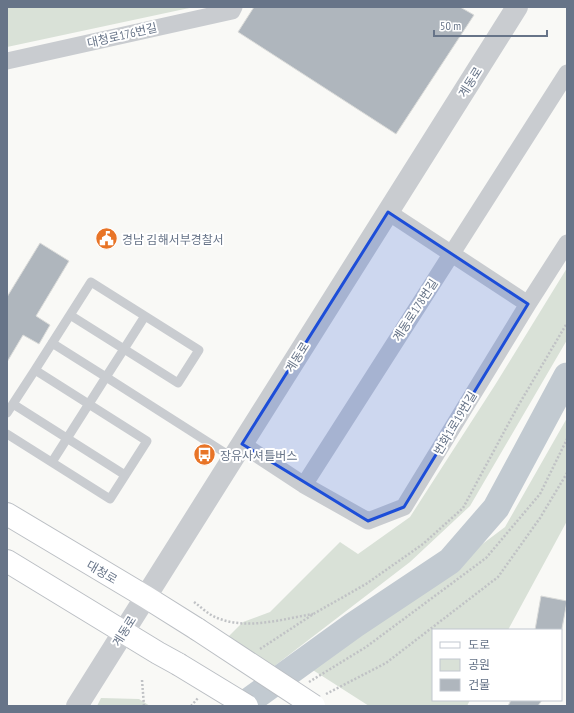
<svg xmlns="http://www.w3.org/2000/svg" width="574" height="713" font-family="'PT Sans Narrow','Noto Sans KR',sans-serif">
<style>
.green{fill:#d9e1d7}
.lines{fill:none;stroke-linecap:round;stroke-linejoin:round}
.river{stroke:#c2cad1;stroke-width:27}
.building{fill:#afb6bd;stroke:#dadbd9}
.secondary-casing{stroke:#bbbfc4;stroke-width:24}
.path{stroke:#c0c2c5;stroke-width:2.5;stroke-dasharray:2 2;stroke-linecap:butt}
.service{stroke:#c9ccd0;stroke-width:9}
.minor{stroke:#c9ccd0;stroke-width:17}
.tertiary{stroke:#c9ccd0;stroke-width:22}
.secondary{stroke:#fff;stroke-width:22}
.secondary-bridge-casing{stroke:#bbbfc4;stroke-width:24;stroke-linecap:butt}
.secondary-bridge{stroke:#fff;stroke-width:22}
.marked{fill:#1d4ed8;fill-opacity:0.2;stroke:#1d4ed8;stroke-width:3;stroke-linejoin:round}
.labels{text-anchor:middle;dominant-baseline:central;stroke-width:4;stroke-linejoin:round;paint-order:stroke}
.street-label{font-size:12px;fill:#677488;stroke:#fff}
.poi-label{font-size:12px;fill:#677488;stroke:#fff;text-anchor:start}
</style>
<rect width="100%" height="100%" fill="#f9f9f6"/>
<path class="green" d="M7 7H194L7 47Z
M567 268V340L470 506 410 562 268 671 223 642 243 622 270 612 340 542 358 554 410 517 495 385Z
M567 418V521L508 630H433V700H470L467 706H369L305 665 388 615 505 527Z
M101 698 139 699 150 706H97Z"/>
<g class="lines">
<path class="river" d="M242 706 354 625 450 561 496 508 567 376"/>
</g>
<path class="building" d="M254 7H460L474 15 396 134 238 32Z
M40 243 69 261 36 316 50 325 39 344 23 335 7 362V297Z
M541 596 567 601 561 634V630H535Z
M511 700H542L538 706H508Z"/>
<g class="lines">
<defs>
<path id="secondary" d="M7 514 146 597 197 629
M7 561 158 653 178 664"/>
</defs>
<use href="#secondary" class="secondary-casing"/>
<path class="path" d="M194 602C201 607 208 614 215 617 246 631 282 619 313 614
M260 649 315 613 366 584 423 544 463 508 518 406 567 323
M142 680 144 706
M309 682 366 647 486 558 540 494 567 439
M326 694 386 663 498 577 540 518 567 473
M191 706 198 698"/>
<path class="service" d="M70 315 124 349 145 316
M35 370 91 282 199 350 178 383 124 349 106 377 52 343
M13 404 125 475
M7 413 35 370 147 441 110 499 7 434
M52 462 106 377 233 458"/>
<path class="minor" d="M7 61 232 11 234 7
M388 212 528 304
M242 444 304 485 368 521 404 507 528 304 567 243
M304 485 567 73"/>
<path class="tertiary" d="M77 706 517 7"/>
<use href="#secondary" class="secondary"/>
<defs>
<path id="secondary-bridge" d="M197 629 314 706
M178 664 247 706"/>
</defs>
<use href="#secondary-bridge" class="secondary-bridge-casing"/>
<use href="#secondary-bridge" class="secondary-bridge"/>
</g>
<path class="marked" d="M388 212 528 304 404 507 368 521 242 444Z"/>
<defs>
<symbol id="civic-disc" viewBox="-11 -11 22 22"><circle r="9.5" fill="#e87427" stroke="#fff"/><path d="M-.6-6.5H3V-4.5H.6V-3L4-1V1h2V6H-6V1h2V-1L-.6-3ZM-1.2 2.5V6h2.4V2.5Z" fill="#fff"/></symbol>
<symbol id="bus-disc" viewBox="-11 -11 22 22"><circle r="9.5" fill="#e87427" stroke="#fff"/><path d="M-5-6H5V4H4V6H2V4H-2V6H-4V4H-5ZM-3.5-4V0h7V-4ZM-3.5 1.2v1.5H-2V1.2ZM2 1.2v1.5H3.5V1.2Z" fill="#fff"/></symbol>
</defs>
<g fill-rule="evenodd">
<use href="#civic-disc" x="94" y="226" width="25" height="25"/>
<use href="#bus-disc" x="192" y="442" width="25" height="25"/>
</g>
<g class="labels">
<g class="street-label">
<text transform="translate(122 35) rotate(-13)">대청로176번길</text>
<text transform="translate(470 82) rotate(-58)">계동로</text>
<text transform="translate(415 310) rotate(-57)">계동로178번길</text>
<text transform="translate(297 357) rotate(-58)">계동로</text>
<text transform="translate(455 423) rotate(-59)">번화1로19번길</text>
<text transform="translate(102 572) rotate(30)">대청로</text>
<text transform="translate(124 631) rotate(-58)">계동로</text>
</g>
<g class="poi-label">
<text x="122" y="239">경남 김해서부경찰서</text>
<text x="220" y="455">장유사셔틀버스</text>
</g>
</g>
<rect width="574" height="713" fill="none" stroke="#677488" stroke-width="16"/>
<rect x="432" y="629" width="130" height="72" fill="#ffffff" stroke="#c2c7cf"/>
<rect x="440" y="642" width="20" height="6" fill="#ffffff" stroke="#c2c7cf"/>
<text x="468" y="649" font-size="12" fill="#677488">도로</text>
<rect x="440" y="659" width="20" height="12" fill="#d9e1d7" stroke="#c2c7cf"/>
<text x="468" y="669" font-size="12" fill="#677488">공원</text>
<rect x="440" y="679" width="20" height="12" fill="#afb6bd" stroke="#c2c7cf"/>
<text x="468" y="689" font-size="12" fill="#677488">건물</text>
<path d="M434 30v6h113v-6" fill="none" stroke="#677488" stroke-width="2"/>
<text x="440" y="30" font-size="12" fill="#677488" stroke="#ffffff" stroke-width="3" paint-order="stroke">50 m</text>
</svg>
